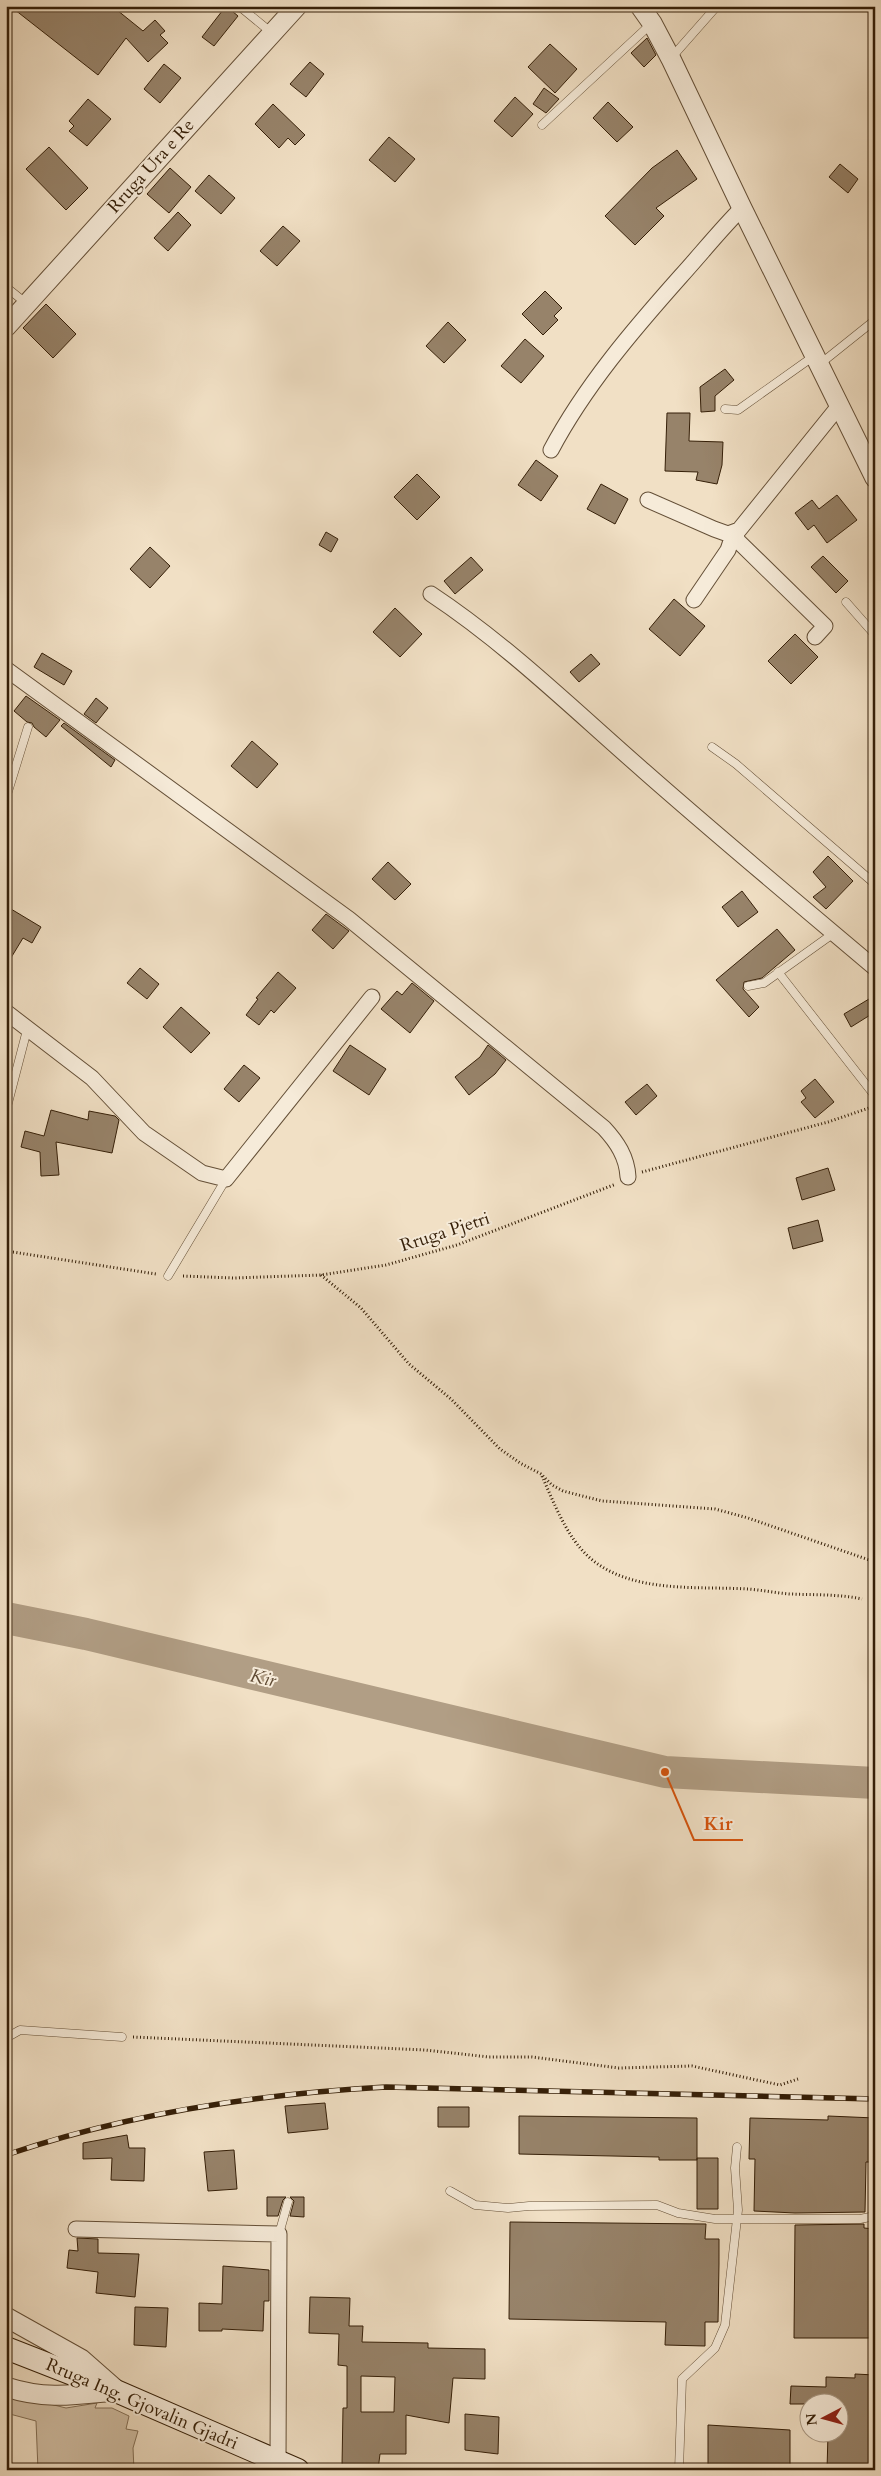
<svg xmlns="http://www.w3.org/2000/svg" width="881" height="2476" font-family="Cardo,serif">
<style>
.green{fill:#d1bfa5;stroke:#836f56}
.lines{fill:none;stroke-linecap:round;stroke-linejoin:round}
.river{stroke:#b19e85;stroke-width:32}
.building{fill:#97836a;stroke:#351f08;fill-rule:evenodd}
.service-casing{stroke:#644f37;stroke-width:9}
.minor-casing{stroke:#644f37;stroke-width:17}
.tertiary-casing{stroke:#644f37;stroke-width:21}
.secondary-casing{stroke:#351f08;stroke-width:24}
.path{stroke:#351f08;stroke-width:3;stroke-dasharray:1 2.5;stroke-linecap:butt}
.service{stroke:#f6ebd9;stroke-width:8}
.minor{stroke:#f6ebd9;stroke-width:15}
.tertiary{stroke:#f6ebd9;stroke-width:19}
.secondary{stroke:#f6ebd9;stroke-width:22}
.rail-casing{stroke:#351f08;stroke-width:5.5}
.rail{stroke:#f6ebd9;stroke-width:4;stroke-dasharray:11;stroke-linecap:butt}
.labels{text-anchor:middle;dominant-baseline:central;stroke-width:4;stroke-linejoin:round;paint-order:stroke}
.street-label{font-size:18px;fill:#351f08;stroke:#f6ebd9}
.water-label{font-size:19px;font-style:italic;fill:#604b34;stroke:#f6ebd9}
.leader{fill:none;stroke:#d6530c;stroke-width:2}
.callout-dot{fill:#d6530c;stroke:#f6ebd9;stroke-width:2}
.callout-label{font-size:19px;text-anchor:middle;font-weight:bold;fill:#d6530c;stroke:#f6ebd9;stroke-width:4;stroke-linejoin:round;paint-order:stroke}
</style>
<rect width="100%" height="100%" fill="#f1e0c5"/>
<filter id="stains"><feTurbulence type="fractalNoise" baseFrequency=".004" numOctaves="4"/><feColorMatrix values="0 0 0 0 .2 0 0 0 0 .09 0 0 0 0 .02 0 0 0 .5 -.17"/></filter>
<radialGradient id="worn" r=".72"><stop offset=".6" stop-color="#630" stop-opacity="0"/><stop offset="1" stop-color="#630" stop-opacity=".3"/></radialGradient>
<path class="green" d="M6 2393 66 2408 97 2403 95 2408H112L129 2416 126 2429 138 2431 133 2448 134 2470H38L36 2421 6 2413Z"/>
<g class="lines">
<path class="river" d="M6 1618 86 1634 665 1772 875 1783"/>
</g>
<path class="building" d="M10 6H112L143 31 155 20 165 31 160 35 168 43 148 62 126 38 98 75Z
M226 6 238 16 214 46 202 37Z
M647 38 656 55 644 67 631 53Z
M550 44 577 69 555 93 528 67Z
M310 62 324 74 306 97 290 84Z
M164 64 181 78 160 103 144 89Z
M544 88 559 99 546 113 533 104Z
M515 97 533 114 512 137 494 121Z
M88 99 111 119 87 146 69 131 74 126 69 121Z
M608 102 633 127 617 142 593 118Z
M273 104 305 135 295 145 288 138 279 148 255 124Z
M389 137 415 159 395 182 369 160Z
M49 147 88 188 66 210 26 169Z
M677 150 697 179 656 208 664 216 635 245 605 216 652 168Z
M840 164 858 179 848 193 829 177Z
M170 168 191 187 169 213 147 194Z
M209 175 235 198 221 214 195 191Z
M178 212 191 225 168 251 154 238Z
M283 226 300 241 277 266 260 251Z
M545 291 562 308 554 316 558 320 543 335 522 314Z
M46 304 76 334 53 358 23 328Z
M448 322 466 340 444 363 426 346Z
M525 339 544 356 521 383 501 366Z
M725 369 734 380 715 396V411L701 412 700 387Z
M667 413H690L689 441 723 442 722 465 717 484 696 480 698 472 665 471Z
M536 460 558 476 541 501 518 485Z
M417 474 440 497 417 520 394 497Z
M601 484 628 499 615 524 587 509Z
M837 495 857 520 827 543 814 525 808 530 795 513 812 500 819 509Z
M326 532 338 539 331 552 319 545Z
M150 547 170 566 150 588 130 569Z
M823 556 848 581 836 593 811 567Z
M471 557 483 570 455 594 444 581Z
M674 599 705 626 680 656 649 629Z
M395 608 422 634 400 657 373 632Z
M795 634 818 657 791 684 768 661Z
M42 653 72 671 64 685 34 667Z
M591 654 600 664 579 682 570 672Z
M26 696 60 720 46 737 34 727 32 723 27 722 14 711Z
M96 698 108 708 96 723 84 714Z
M64 723 115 760 111 767 61 726Z
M252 741 278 764 257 788 231 766Z
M828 856 853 881 826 909 813 897 826 887 813 872Z
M388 862 411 884 395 900 372 879Z
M742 891 758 912 738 927 722 907Z
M6 906 41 927 32 943 23 938 6 966Z
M326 914 349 931 333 949 312 930Z
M777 929 795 950 762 978 744 982 743 989 759 1007 749 1017 716 980Z
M140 968 159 984 147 999 127 983Z
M278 972 296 988 274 1013 271 1010 259 1025 246 1015 258 999 256 998Z
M412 983 434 1001 410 1033 381 1009 397 991 402 995Z
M869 999 875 1012 851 1027 844 1014Z
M181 1007 210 1033 191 1053 163 1027Z
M350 1045 386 1069 369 1095 333 1071Z
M488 1045 506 1060 495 1074 469 1095 455 1077 480 1057Z
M244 1065 260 1078 239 1102 224 1089Z
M815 1079 834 1102 815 1118 801 1102 806 1098 801 1091Z
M647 1084 657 1096 636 1115 625 1102Z
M51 1110 88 1120 89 1111 115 1116 119 1120 112 1153 56 1142 59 1175 41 1176 40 1152 21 1147 25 1131 44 1136Z
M828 1168 835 1190 802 1200 796 1178Z
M818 1220 823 1241 793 1249 788 1228Z
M325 2103 328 2129 288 2133 285 2106Z
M438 2107H469V2127H438Z
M519 2116 697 2118V2160H659V2157L519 2154Z
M828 2116 875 2118V2162H866L865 2212 795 2213 754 2211 755 2159H749L750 2118 828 2120Z
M127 2135 129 2148H145L144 2181 111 2180 112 2158 83 2159V2143Z
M234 2150 237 2189 208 2191 204 2152Z
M697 2158H718V2209H697Z
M267 2197H286L283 2200 278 2216H267Z
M290 2197H304V2217L290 2216 294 2201Z
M510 2222 706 2224 705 2239H719V2264L718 2322H705V2346L665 2345 666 2322 509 2319Z
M864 2224V2228L875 2229V2338H794L795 2225Z
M77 2238 98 2239V2253L139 2254 135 2297 96 2293 98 2272 67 2268 69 2250 78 2251Z
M223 2266 269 2270V2301H264L263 2331 222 2329V2331H199V2303L222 2304Z
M310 2297 350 2298 349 2326H363L362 2342 428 2343V2348L485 2349V2379L453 2378 449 2423 406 2415V2454H380L378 2470H352L342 2466 343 2408H347V2366L338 2365 339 2334 309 2333ZM361 2376 395 2377 394 2412H361Z
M135 2307 168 2308 166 2347 134 2345Z
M855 2374 875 2375V2470H827L828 2434H838V2404H790L791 2386 826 2387V2377L855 2378Z
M465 2414 499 2417 498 2454 465 2450Z
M708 2425 790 2430V2470H735V2467L708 2466Z"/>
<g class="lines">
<defs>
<path id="service" d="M239 6 272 33
M672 57 717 6
M542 125 651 24
M6 287 27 304
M820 364 875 320
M725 409 738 410 814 356
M846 602 875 635
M712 747 736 764 875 884
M6 798 28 727
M778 972 875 1096
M748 986 764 983 834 933
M6 1103H8L27 1030
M168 1276 226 1179
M6 2038 20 2030 122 2037
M450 2191 475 2205 508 2208 529 2206 657 2205 678 2213 715 2219H860L875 2216
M279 2234 288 2202
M679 2470 682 2379 715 2348 725 2325 738 2210 735 2168 737 2147"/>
<path id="minor" d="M551 450C585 386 633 330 681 276 701 254 720 230 742 208
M648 500 714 529 728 534 739 530 839 406
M431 594C508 645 574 710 644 771 720 838 798 903 875 968
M694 600 728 550 734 532 738 541 825 626 815 637
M6 669 349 919 604 1128C617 1142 627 1157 628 1177
M6 1012 92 1078 144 1133 202 1173 226 1179 372 997
M76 2229 279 2234 278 2462"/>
<path id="tertiary" d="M640 6 652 23 671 59 742 208 875 478
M6 327 297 6
M6 2317 81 2359 114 2388
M6 2387C46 2400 74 2395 115 2391"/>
<path id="secondary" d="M6 2348 116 2391 298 2470"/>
</defs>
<use href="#service" class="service-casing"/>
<use href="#minor" class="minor-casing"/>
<use href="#tertiary" class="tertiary-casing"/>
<use href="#secondary" class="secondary-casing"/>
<path class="path" d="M642 1172 828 1122 872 1107
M6 1251 156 1274
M321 1275 361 1308 409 1364 451 1399 500 1449 520 1463 541 1474 552 1485 563 1491 602 1501 715 1509 748 1518 875 1562
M183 1276 233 1278 321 1275 386 1265 457 1245 616 1184
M542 1476C554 1503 567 1538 590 1558 632 1594 697 1586 748 1589 762 1590 776 1593 790 1594 814 1595 839 1594 862 1599
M133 2037 425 2050 489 2057H532L619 2068 692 2066 780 2085 798 2079"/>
<use href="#service" class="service"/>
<use href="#minor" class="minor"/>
<use href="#tertiary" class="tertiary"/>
<use href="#secondary" class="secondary"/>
<defs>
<path id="rail" d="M6 2155C129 2113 257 2094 386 2087L875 2099"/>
</defs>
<use href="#rail" class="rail-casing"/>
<use href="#rail" class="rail"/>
</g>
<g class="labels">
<g class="street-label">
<text transform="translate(151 166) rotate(-48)">Rruga Ura e Re</text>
<text transform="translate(445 1232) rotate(-18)">Rruga Pjetri</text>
<text transform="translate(142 2404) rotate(23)">Rruga Ing. Gjovalin Gjadri</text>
</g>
<g class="water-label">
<text transform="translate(263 1678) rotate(13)">Kir</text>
</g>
</g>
<path class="leader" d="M665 1772L694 1840H743"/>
<circle class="callout-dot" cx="665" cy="1772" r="5"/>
<g class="callout-label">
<text x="718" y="1830">Kir</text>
</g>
<rect width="881" height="2476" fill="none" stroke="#f1e0c5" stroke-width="25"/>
<rect x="8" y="8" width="866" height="2461" fill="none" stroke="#351f08" stroke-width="2.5"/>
<rect x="12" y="12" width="856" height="2451" fill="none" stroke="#351f08"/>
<g transform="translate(824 2418) rotate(264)"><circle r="24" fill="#f6ebd9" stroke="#a99985"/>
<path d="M0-4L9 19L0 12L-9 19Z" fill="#8f2418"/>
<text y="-8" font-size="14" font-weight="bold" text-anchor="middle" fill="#351f08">N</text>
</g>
<rect width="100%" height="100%" filter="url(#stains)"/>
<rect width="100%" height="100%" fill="url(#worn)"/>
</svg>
